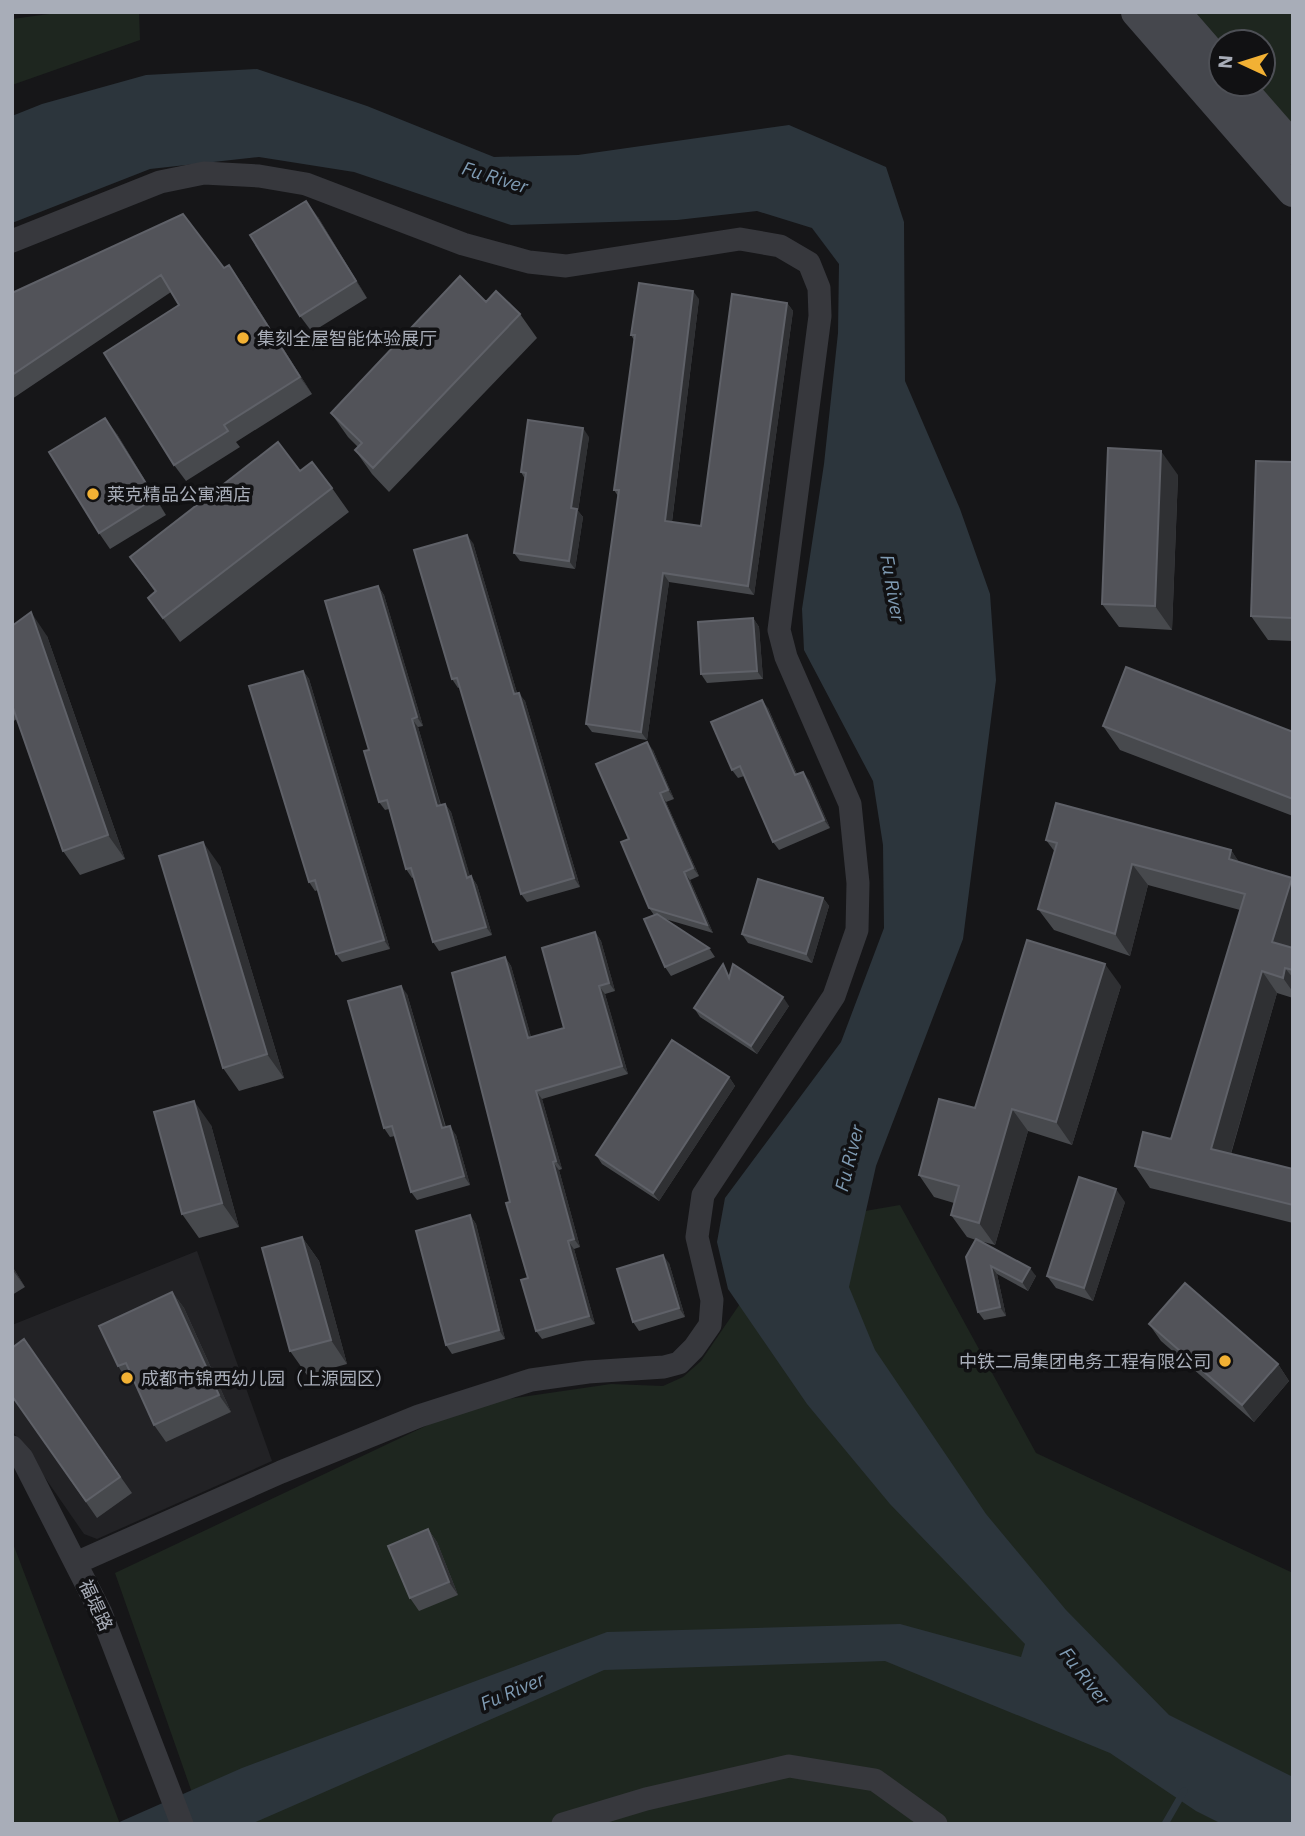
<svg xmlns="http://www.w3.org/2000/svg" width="1305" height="1836" font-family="'IBM Plex Sans','Noto Sans SC',sans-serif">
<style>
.built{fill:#222225}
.green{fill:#1e261f}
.water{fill:#2c353c}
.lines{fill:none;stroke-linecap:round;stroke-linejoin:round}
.stream{stroke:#2c353c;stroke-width:7}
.street{stroke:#37383d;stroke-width:23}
.secondary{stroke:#45474d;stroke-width:32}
.wall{fill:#47494d}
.shaded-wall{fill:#2f3033}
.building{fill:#525359;stroke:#5f6168;stroke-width:2}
.poi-dot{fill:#f2b134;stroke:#111113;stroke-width:2.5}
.labels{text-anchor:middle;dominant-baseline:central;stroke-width:7;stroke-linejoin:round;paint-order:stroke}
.poi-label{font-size:18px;fill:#a8adb8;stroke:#111113;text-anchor:start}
.street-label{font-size:18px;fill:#a8adb8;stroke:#111113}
.water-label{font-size:19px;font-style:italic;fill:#7f9bb3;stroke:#111113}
</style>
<rect width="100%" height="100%" fill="#161618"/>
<path class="built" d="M197 1251 272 1461 97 1539 84 1534 12 1430V1325Z"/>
<path class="green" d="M64 12H139L140 40 12 85V19Z
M1192 12H1293V128L1254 84H1263V42H1221V46Z
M900 1205 1036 1453 1293 1573V1824H203L115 1573 430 1424 488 1402 611 1384 663 1386 683 1377 701 1361 795 1223Z
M12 1541 120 1824H12Z"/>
<path class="water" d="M257 69 367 106 494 157 578 155 789 125 886 167 904 222 905 381 960 509 990 594 996 680 963 939 876 1166 849 1287 875 1350 986 1514 1066 1610 1169 1715 1293 1777V1824H1222L1196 1811 1110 1753 885 1661 604 1670 251 1824H115L242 1768 607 1632 900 1624 1021 1657 1025 1644 890 1504 807 1404 728 1289 717 1242 725 1198 841 1042 884 928 883 845 873 781 804 650 802 609 824 464 838 333 839 264 812 228 757 211 677 220 511 225 354 172 259 157 150 169 12 223V116L42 104 146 75Z"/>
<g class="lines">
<path class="stream" d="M1165 1824 1184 1791"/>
<path class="street" d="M12 241 160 182 204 173 259 176 306 184 463 244 529 262 566 266 740 239 780 246 809 263 819 288 820 316 779 630 786 657 850 804 858 883 857 930 834 996 703 1195 697 1237 712 1300 710 1325 694 1348 679 1363 664 1367 588 1372 531 1380 419 1416 281 1472 76 1563
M12 1447 22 1458 101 1613 182 1824
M563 1824 646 1799 789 1766 875 1780 936 1824"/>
<path class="secondary" d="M1137 12 1293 191
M1174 12 1221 66
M1237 84 1293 148"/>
</g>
<path class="wall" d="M183 214 224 268 241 282 312 394 236 442 240 447 186 481 174 465 179 305 171 292 12 399V293Z
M318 217 367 298 312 332 300 316Z
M699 299 672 522 701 526 787 303 793 311 754 595 669 582 647 740 592 732 586 724 618 496 614 490 634 340 631 335Z
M520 314 537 338 389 492 372 474 355 450 358 447 348 437 331 413Z
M117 434 166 515 110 549 99 533Z
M589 437 578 511 583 517 575 569 520 561 514 553 525 479 521 472Z
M1293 462V641L1268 640 1251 616Z
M300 471 332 488 349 512 180 642 148 598 155 592 130 557Z
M1178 475 1172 630 1119 627 1102 604Z
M473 543 517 693 525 701 580 887 527 902 521 894 460 687 458 688 452 679Z
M378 586 384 595 423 726 418 727 441 805 445 804 451 812 470 877 471 876 477 885 492 935 439 951 433 942 414 877 412 878 406 869 389 809 385 810 379 802 369 750Z
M753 618 759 627 763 679 707 683 701 674Z
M12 626 47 636 125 859 80 875 63 851 17 719 12 722Z
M303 671 309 679 390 949 342 962 336 954 318 890 315 891 309 882Z
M768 708 797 774 809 780 830 828 779 850 773 842 744 776 738 778 732 770Z
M1103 726 1293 732V816L1120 750Z
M653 750 674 799 666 802 699 876 690 880 713 933 665 919 709 948 715 957 671 976 665 967 654 915 649 908 629 839Z
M1046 840 1231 850 1293 948V998L1277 993 1231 1154 1293 1169V1223L1150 1188 1135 1166 1171 1139 1240 910 1148 885 1130 956 1054 930 1038 909 1055 852Z
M220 866 284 1078 239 1091 223 1068Z
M823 898 829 906 812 963 748 943 742 934Z
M595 932 601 941 615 991 605 994 628 1074 542 1099 562 1169 559 1170 580 1247 574 1249 595 1324 542 1339 536 1331 528 1278 510 1202 505 957 511 966 531 1037 564 1028Z
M1121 986 1072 1145 1028 1131 995 1245 980 1241 1036 1276 1028 1291 997 1274 1006 1316 984 1320 978 1312 976 1240 967 1237 951 1215 954 1203 934 1197 919 1175 975 1108Z
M407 994 446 1127 456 1135 470 1185 417 1200 411 1192 395 1136 390 1137 384 1128Z
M789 1006 757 1054 700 1017 694 1008Z
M729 1077 735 1086 659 1201 602 1164 596 1155Z
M211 1125 239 1227 199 1238 182 1214Z
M1125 1202 1093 1301 1056 1288 1047 1276Z
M470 1215 476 1224 505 1339 452 1354 446 1345Z
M302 1237 319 1261 347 1364 307 1375 290 1351Z
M669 1263 685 1317 639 1331 633 1322Z
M12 1266 25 1287 12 1295Z
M172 1292 184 1308 231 1412 166 1442 154 1425 134 1381 129 1383 118 1366Z
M1149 1324 1278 1364 1289 1381 1254 1422 1161 1341Z
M24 1339 132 1493 97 1518 12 1396Z
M428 1529 437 1542 458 1595 419 1611 410 1598Z"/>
<path class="shaded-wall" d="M306 201 318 217 367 298 356 281Z
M229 265 241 282 312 394 300 377Z
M693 291 699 299 671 529 665 521Z
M787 303 793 311 754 595 748 586Z
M105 418 117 434 166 515 155 498Z
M583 428 589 437 578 511 583 517 575 569 569 561 571 508Z
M1161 451 1178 475 1172 630 1155 606Z
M467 535 473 543 520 703 514 694Z
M663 573 669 582 647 740 641 732Z
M378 586 384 595 423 726 417 717Z
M31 612 47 636 125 859 108 835Z
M753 618 759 627 763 679 757 671Z
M303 671 309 679 390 949 384 940Z
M519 693 525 701 580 887 574 878Z
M762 700 768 708 801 784 795 775Z
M412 719 418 727 443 814 437 806Z
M647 742 653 750 674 799 668 790Z
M803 772 809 780 830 828 824 820Z
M660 793 666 802 699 876 693 868Z
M445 804 451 812 473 886 467 878Z
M203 842 220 866 284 1078 267 1054Z
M1231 850 1246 872 1229 859Z
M1132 864 1148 885 1130 956 1115 934Z
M684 872 690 880 713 933 707 925Z
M471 876 477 885 492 935 486 927Z
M1292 878 1293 879V946L1287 964 1272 942Z
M823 898 829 906 812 963 806 954Z
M595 932 601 941 615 991 609 983Z
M505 957 511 966 534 1047 528 1038Z
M1105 964 1121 986 1072 1145 1056 1122Z
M1285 968 1293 978V992L1283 978Z
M1262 971 1277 993 1226 1170 1211 1149Z
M401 986 407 994 448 1137 442 1128Z
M599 986 605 994 628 1074 622 1066Z
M783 997 789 1006 757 1054 751 1046Z
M729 1077 735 1086 659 1201 653 1193Z
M536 1091 542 1099 562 1169 556 1161Z
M194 1101 211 1125 239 1227 222 1203Z
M1012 1109 1028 1131 995 1245 979 1223Z
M450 1126 456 1135 470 1185 464 1176Z
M553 1162 559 1170 580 1247 574 1239Z
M1116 1189 1125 1202 1093 1301 1084 1288Z
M470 1215 476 1224 505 1339 499 1330Z
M302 1237 319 1261 347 1364 331 1340Z
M568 1241 574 1249 595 1324 589 1316Z
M663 1255 669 1263 685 1317 679 1308Z
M12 1266 25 1287 12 1269Z
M991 1266 997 1274 1006 1316 1000 1307Z
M1030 1268 1036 1276 1028 1291 1022 1282Z
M172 1292 184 1308 231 1412 219 1395Z
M1278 1364 1289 1381 1254 1422 1242 1405Z
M428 1529 437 1542 458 1595 449 1582Z"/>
<path class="building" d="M306 201 356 281 300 316 250 235Z
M183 214 224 268 229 265 300 377 224 425 228 431 174 465 104 353 179 305 161 275 12 375V293Z
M460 276 486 302 496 291 520 314 373 468 355 450 362 443 331 413Z
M639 283 693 291 665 521 701 526 732 294 787 303 748 586 663 573 641 732 586 724 619 490H614L635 335H631Z
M105 418 155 498 99 533 49 452Z
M528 420 583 428 571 508 577 509 569 561 514 553 526 473 521 472Z
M278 442 300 471 312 462 332 488 163 618 148 598 156 591 130 557Z
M1108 448 1161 451 1155 606 1102 604Z
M1256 461 1293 462V618L1251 616Z
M467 535 514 694 519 693 574 878 521 894 457 678 452 679 414 550Z
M378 586 417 717 412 719 437 806 445 804 467 878 471 876 486 927 433 942 411 868 406 869 387 800 379 802 364 751 369 750 325 601Z
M31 612 108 835 63 851 12 705V626Z
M753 618 757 671 701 674 698 622Z
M1126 667 1293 732V799L1103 726Z
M303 671 384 940 336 954 315 880 309 882 249 686Z
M762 700 795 775 803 772 824 820 773 842 740 766 732 770 711 722Z
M647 742 668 790 660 793 693 868 684 872 707 925 649 908 621 842 629 839 596 764Z
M1056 803 1231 850 1229 859 1292 878 1272 942 1293 948V970L1285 968 1283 978 1262 971 1211 1149 1293 1169V1205L1135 1166 1143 1132 1171 1139 1245 894 1132 864 1115 934 1038 909 1057 843 1046 840Z
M203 842 267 1054 223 1068 159 856Z
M758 879 823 898 806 954 742 934Z
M657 914 709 948 665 967 644 919Z
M595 932 609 983 599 986 622 1066 536 1091 556 1161 553 1162 574 1239 568 1241 589 1316 536 1331 521 1280 528 1278 506 1203 510 1202 452 973 505 957 528 1038 564 1028 542 948Z
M1027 940 1105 964 1056 1122 1012 1109 979 1223 951 1215 959 1186 919 1175 939 1099 975 1108Z
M723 964 729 978 733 964 783 997 751 1046 694 1008Z
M401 986 442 1128 450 1126 464 1176 411 1192 392 1126 384 1128 348 1001Z
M672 1040 729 1077 653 1193 596 1155Z
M194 1101 222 1203 182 1214 154 1112Z
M1079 1177 1116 1189 1084 1288 1047 1276Z
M470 1215 499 1330 446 1345 416 1231Z
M302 1237 331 1340 290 1351 262 1248Z
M976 1239 1030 1268 1022 1282 991 1266 1000 1307 978 1312 966 1257Z
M663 1255 679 1308 633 1322 617 1269Z
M1185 1283 1278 1364 1242 1405 1149 1324Z
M172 1292 219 1395 154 1425 126 1363 118 1366 99 1326Z
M24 1339 120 1477 86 1501 12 1396V1348Z
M428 1529 449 1582 410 1598 388 1546Z"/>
<g class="poi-dot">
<circle cx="243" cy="338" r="7"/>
<circle cx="93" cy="494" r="7"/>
<circle cx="1225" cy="1361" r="7"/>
<circle cx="127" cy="1378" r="7"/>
</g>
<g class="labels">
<g class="poi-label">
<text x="257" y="338">集刻全屋智能体验展厅</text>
<text x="107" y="494">莱克精品公寓酒店</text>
<text x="1211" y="1361" text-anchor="end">中铁二局集团电务工程有限公司</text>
<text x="141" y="1378">成都市锦西幼儿园（上源园区）</text>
</g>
<g class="street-label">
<text transform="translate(96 1605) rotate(65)">福堤路</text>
</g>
<g class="water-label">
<text transform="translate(495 177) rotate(17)">Fu River</text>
<text transform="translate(893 588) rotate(80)">Fu River</text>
<text transform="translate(849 1158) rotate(-76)">Fu River</text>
<text transform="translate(1085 1676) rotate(52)">Fu River</text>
<text transform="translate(512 1691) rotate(-23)">Fu River</text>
</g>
</g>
<rect width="1305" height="1836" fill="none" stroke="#a8adb8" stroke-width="28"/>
<g transform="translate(1242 63) rotate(274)"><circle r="33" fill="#111113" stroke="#4d4f55" stroke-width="2"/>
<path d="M0-5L12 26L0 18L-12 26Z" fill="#f2b134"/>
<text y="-10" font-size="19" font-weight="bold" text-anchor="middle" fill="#a8adb8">N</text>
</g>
</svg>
